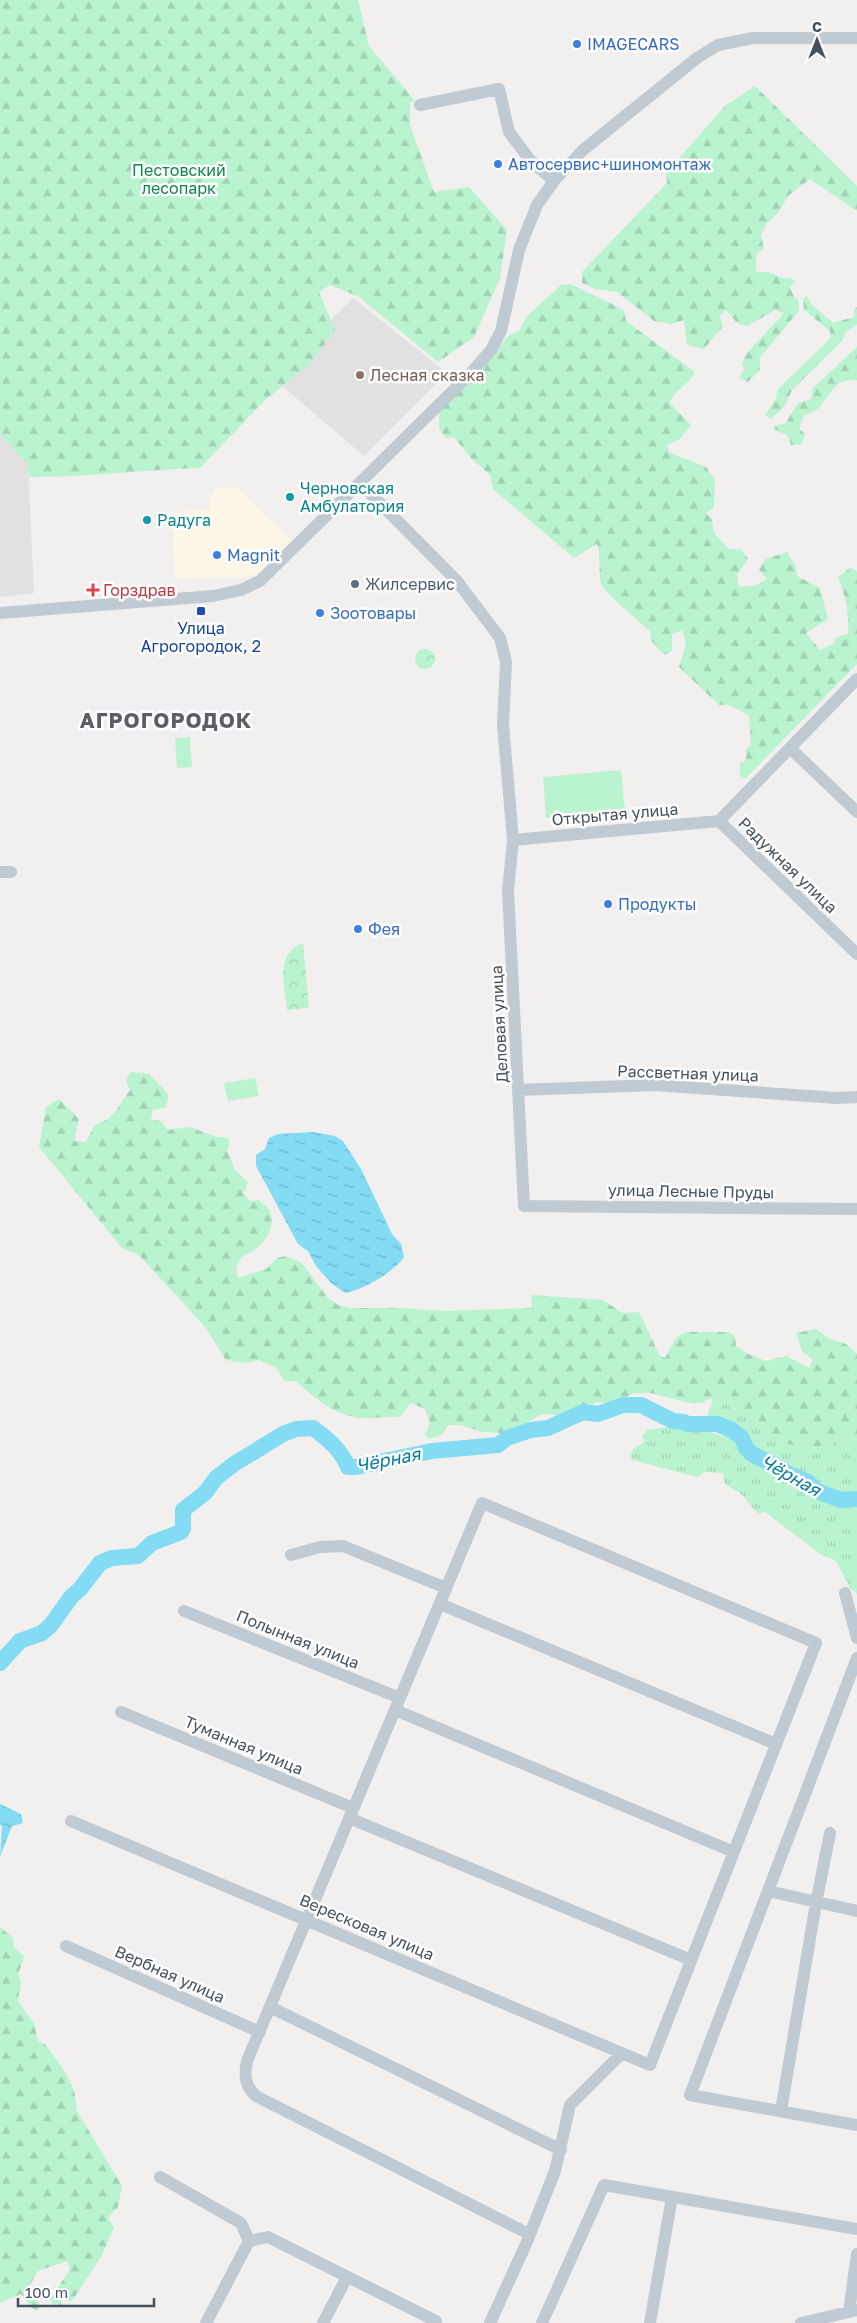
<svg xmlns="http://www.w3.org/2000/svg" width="857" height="2323" font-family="'Golos Text',sans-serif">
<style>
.commercial{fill:#fef7e7}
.education{fill:#e3e0e1}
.grass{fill:url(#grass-tufts)}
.forest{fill:url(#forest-firs)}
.park{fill:url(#park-crowns)}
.pitch{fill:#baf3d0}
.water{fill:url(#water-ripples)}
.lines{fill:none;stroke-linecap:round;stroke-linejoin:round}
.river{stroke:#83dcf4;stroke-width:16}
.minor{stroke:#bfcad2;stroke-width:12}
.shop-dot{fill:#3f7fe0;stroke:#fff;stroke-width:2}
.education-dot{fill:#8d6e63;stroke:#fff;stroke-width:2}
.culture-dot{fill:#0f9aa8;stroke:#fff;stroke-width:2}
.service-dot{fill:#5c6f8a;stroke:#fff;stroke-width:2}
.health-dot{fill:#e0444e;stroke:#fff;stroke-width:2}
.transit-dot{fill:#1a4fb4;stroke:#fff;stroke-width:2}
.labels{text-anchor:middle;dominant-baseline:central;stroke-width:5;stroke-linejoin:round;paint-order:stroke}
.shop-label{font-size:16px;fill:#366cbe;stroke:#fff;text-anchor:start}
.park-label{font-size:16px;fill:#0f874c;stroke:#fff}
.education-label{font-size:16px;fill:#785e54;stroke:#fff;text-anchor:start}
.culture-label{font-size:16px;fill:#0d838f;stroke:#fff;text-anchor:start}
.service-label{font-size:16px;fill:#4e5e75;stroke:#fff;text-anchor:start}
.health-label{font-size:16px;fill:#be3a42;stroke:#fff;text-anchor:start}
.transit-label{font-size:16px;fill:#164399;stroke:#fff}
.street-label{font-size:16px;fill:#45525e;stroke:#fff}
.water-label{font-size:18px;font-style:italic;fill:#037c9e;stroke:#fff}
.district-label{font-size:21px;font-weight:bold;letter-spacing:1px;fill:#5b5f65;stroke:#fff}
</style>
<defs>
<pattern id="grass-tufts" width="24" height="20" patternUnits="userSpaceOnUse" patternTransform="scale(1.25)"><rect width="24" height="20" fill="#baf3d0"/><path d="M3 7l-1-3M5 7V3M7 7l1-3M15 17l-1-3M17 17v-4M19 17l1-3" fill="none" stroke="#a1d2b5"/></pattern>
<pattern id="forest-firs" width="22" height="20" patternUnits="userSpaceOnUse" patternTransform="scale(1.25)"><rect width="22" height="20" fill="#baf3d0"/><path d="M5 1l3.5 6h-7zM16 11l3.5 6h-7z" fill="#a1d2b5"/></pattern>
<pattern id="park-crowns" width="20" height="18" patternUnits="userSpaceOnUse" patternTransform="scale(1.25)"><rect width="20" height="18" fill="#baf3d0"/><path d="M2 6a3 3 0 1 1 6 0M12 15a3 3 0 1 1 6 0" fill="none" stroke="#a1d2b5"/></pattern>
<pattern id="water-ripples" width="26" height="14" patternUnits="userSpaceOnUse" patternTransform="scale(1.25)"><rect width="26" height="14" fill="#83dcf4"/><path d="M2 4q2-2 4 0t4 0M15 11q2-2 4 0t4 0" fill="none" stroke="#6db5c9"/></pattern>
</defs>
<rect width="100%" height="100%" fill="#f2efef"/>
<path class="commercial" d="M237 487 292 541 260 572 247 577 175 578 172 512 210 510 209 500 216 488Z"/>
<path class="education" d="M353 298 447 373 364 456 273 378Z
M0 434 28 465 34 593 0 597Z"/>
<path class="grass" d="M713 1399 729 1405 783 1442 833 1446 835 1438 844 1435 857 1440V1594L850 1588 836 1561 823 1556 765 1512 757 1513 741 1494 724 1483 723 1473 704 1472 698 1477 632 1460 630 1456 633 1449 644 1442 642 1436 647 1430C675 1424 694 1427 722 1436L732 1430 733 1424 721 1420 709 1419 707 1416Z"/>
<path class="forest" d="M0 0H358L369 46 415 101 410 102V125L434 192 469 187 507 230 500 278 474 337 438 362 359 297 330 285 319 292 335 330 309 365 265 400 200 468C143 470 86 477 29 477L28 465 0 434Z
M755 86 857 186V211L810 179 788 196 778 213 767 223 761 235 764 249 756 254V272H768L783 278 793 279 795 283 790 287 794 297 799 301V311L760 357V370L748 382 739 378 744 370 742 365 745 355 784 313 775 310 748 326 738 324 726 310 720 316 723 326 704 349 687 345 684 320 672 324 654 321 617 292 595 289 582 283V272L667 183 666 173 725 106Z
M571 284C589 294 607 300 624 311L626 321 695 372C689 385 674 389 670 403L691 425 680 439 667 445 669 452 706 467 715 480 714 508 706 513 712 519 714 533 729 549H741L748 559 737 574 739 587 756 585 767 579 759 570 766 559 787 552 796 567 797 576 820 588 828 619 806 633 820 650 833 644 836 637 848 634C849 614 846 596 838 577L851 567 857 572V664L746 778 740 776V763L746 760V749L751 745 749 715 729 705H719L679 667 686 643 682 630 672 634V651L664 655 651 640 650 631C641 623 603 591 601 584 599 573 600 551 597 544L574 558 493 489 490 475 470 457 454 437 446 438 439 429V412L487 362 509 335 519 331 528 315 561 285Z
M807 296 812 305 833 323 854 317V310L857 307V324L845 333 842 341 792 390 784 407 771 419 765 415 775 400 778 389 831 338 830 331 804 310 803 298Z
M857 347V380C829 379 832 398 815 411 813 413 807 414 804 415L799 428 805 434 801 445H791L788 436 774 429 775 425 785 424 798 403 811 399 813 388Z
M130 1072 149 1074 169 1095 166 1107 153 1110 151 1120 161 1121 168 1130 190 1127 217 1137H226L230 1142 227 1151 235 1170 248 1182 243 1194 251 1201 259 1200C263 1203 268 1207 270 1211 278 1232 258 1251 241 1257L236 1269 238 1278 266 1269 277 1258 286 1256 302 1263 327 1297 338 1305 349 1308H400L442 1311 532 1308 531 1295 603 1300 622 1313 639 1312 660 1356 665 1358 677 1336 687 1332H730L735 1337 736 1346 748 1354 766 1361 787 1356 809 1368 813 1360 802 1351 796 1333 816 1329 830 1339 846 1344 857 1354V1440L844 1435 835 1438 833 1446H797L783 1442 729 1405 713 1399H708L702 1403H689L651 1393H634L612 1404 598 1402 560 1416 548 1414 539 1415 519 1429 501 1433 483 1432 460 1425H448L442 1434 430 1439 425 1435 430 1423 425 1409 411 1403 400 1417C387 1416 373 1419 360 1418 334 1415 314 1398 296 1381H285L276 1368 259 1360 247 1363 226 1360 205 1327 139 1255 122 1248 39 1147 46 1107 59 1099 79 1119 74 1141 86 1142 95 1125 108 1119 115 1112 130 1090 126 1080Z
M0 1927 13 1938 14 1948 24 1956 18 1975 21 1981 18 2001 34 2023 38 2041 45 2044C62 2068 76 2081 77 2111L122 2186 118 2207 108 2218 114 2228 101 2257 72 2301 61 2300V2305H53L50 2300 70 2269 67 2261 38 2271 29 2286 41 2308 35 2311 21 2294 0 2303Z"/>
<path class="park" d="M415 659a10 10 0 1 1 20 0a10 10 0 1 1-20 0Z
M303 943 309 1008 287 1010C285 986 274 954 303 943Z"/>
<path class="pitch" d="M190 737 192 767 177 768 175 738Z
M621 770 625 811 546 818 543 777Z
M255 1078 259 1096 228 1101 224 1083Z"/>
<path class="water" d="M313 1132 335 1136 343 1141 361 1169 392 1234 401 1244 404 1257C394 1272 363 1290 345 1293L331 1283 316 1266 308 1251 298 1244 256 1166V1155L265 1149 269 1138 278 1134Z
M0 1804 21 1814 23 1823 12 1826 0 1857 2 1826 0 1825Z"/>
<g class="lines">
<path class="river" d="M0 1663 20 1641 42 1633 51 1625 71 1597 80 1589 100 1563 112 1558 138 1556 152 1543 181 1532 183 1529V1510L205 1493 216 1478 234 1464 283 1434 296 1429 313 1428C328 1439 341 1450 348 1467H356L432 1451 498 1445 507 1438 531 1430 548 1428 583 1412 598 1414 623 1405H641L673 1421 684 1422 687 1424H717L732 1430 742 1438 746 1448 752 1454 782 1469 788 1474 808 1482 817 1491 841 1500 857 1499"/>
<path class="minor" d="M420 105 499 89 509 132 530 160 554 181
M360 483 457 581 500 638 506 662 503 725 513 840 508 891 524 1206 857 1209
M0 613 213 596 241 590 260 581 472 372 491 350 501 331 519 250 537 205 554 181 583 150 697 58 718 45 753 38H857
M790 748 857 812
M719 821 857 679
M719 821 857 954
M513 840 719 821
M0 872H11
M518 1090 654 1085 837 1098 857 1097
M291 1555 320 1547 343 1546 446 1588
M845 1593 857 1638
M440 1604 776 1744
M184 1611 400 1698
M857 1658 690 2095 857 2125
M395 1710 734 1852
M121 1712 353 1808
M349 1818 691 1960
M71 1821 650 2065 816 1643 482 1503 247 2061C244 2076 245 2086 256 2096L529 2234
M768 1891 857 1911
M66 1946 260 2032
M270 2007 561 2150
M781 2111 816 1903 830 1833
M160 2177 241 2223 249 2241
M249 2241 268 2237 436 2321
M849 2312 857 2254
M206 2323 249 2241
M323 2323 347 2277
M490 2323 526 2244 555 2171 570 2105 622 2053
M542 2323 604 2185 857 2229
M650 2323 672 2197
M801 2323 857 2310"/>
</g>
<g class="shop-dot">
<circle cx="577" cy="44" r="5"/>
<circle cx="498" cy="164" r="5"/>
<circle cx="217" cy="555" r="5"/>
<circle cx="320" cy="613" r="5"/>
<circle cx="608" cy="904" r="5"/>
<circle cx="358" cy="929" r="5"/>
</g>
<circle class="education-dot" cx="360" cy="375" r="5"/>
<g class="culture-dot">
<circle cx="290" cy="497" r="5"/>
<circle cx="147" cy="520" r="5"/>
</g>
<circle class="service-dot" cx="355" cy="584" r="5"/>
<path class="health-dot" d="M90.5 582.5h5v5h5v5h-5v5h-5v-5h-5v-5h5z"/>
<rect class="transit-dot" x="196" y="606" width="10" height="10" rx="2.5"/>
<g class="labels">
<g class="shop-label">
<text x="587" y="44">IMAGECARS</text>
<text x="508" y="164">Автосервис+шиномонтаж</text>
<text x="227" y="555">Magnit</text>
<text x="330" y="613">Зоотовары</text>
<text x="618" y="904">Продукты</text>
<text x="368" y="929">Фея</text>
</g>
<g class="park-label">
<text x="179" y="170">Пестовский<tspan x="179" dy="18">лесопарк</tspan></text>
</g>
<g class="education-label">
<text x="370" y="375">Лесная сказка</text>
</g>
<g class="culture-label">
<text x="300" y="488">Черновская<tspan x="300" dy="18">Амбулатория</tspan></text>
<text x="157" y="520">Радуга</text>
</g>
<g class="service-label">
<text x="365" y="584">Жилсервис</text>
</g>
<g class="health-label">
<text x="103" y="590">Горздрав</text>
</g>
<g class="transit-label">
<text x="201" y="628">Улица<tspan x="201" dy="18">Агрогородок, 2</tspan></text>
</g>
<g class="street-label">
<text transform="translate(615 814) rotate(-5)">Открытая улица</text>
<text transform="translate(788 865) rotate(44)">Радужная улица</text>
<text transform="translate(499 1024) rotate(-93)">Деловая улица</text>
<text transform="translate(688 1073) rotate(2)">Рассветная улица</text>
<text transform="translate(691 1191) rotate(1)">улица Лесные Пруды</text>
<text transform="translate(298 1639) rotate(22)">Полынная улица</text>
<text transform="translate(244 1745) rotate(23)">Туманная улица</text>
<text transform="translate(367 1927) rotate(23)">Вересковая улица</text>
<text transform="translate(170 1974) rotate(24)">Вербная улица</text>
</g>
<g class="water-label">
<text transform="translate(388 1459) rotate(-11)">Чёрная</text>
<text transform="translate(791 1475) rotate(29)">Чёрная</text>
</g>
<g class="district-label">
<text x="166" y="720">АГРОГОРОДОК</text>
</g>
</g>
<g transform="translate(817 40)" stroke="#ffffff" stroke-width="4" paint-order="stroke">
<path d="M0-4L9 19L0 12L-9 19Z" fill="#45525e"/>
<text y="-8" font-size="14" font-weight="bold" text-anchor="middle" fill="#45525e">С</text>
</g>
<path d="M18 2298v8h136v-8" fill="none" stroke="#45525e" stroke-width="2.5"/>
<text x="25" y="2298" font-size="15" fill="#45525e" stroke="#ffffff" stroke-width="4" paint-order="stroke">100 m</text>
</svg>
